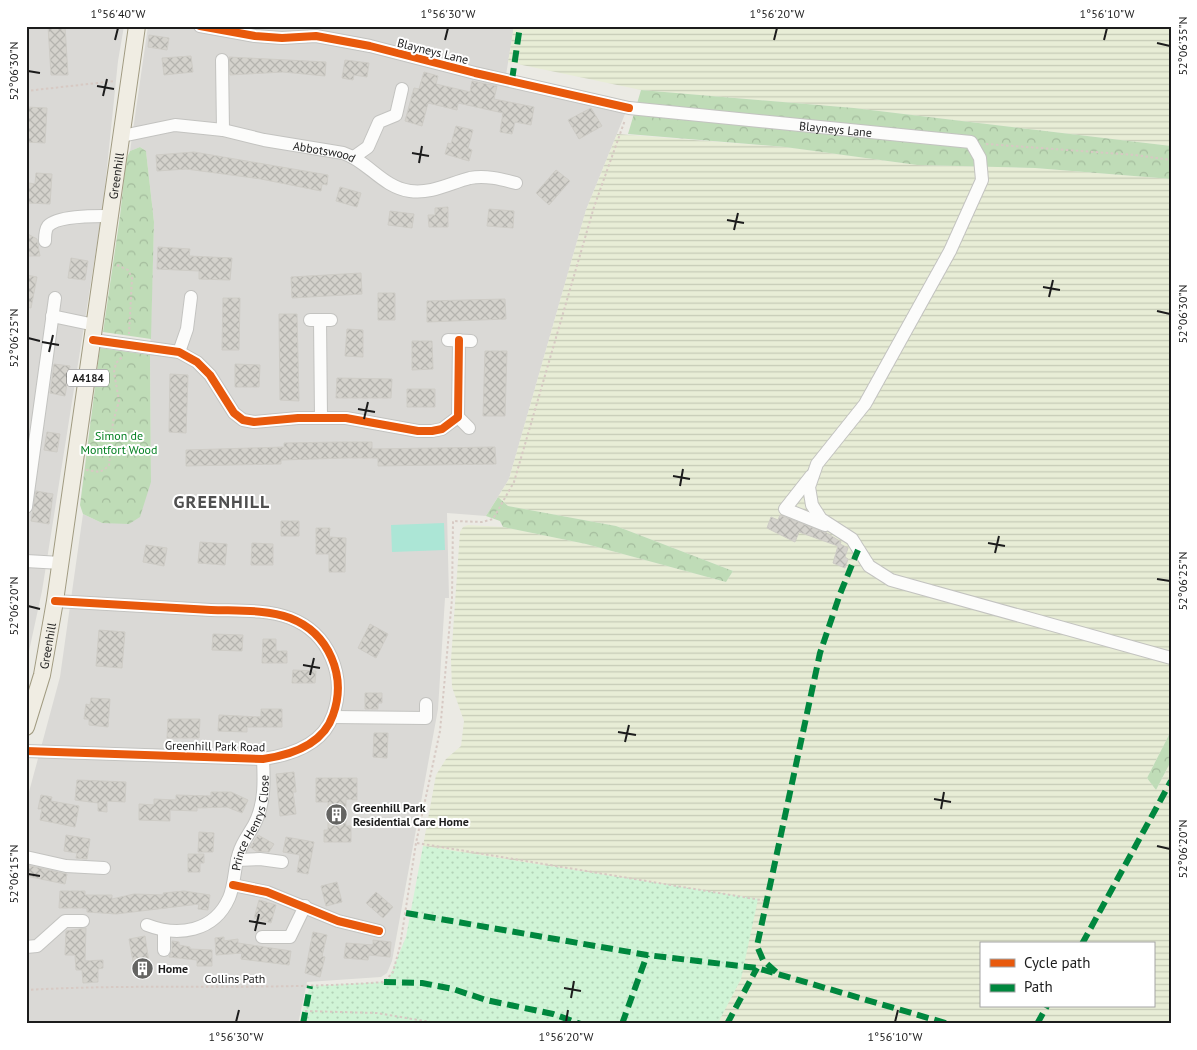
<svg xmlns="http://www.w3.org/2000/svg" width="1197" height="1050" font-family="'PT Sans',sans-serif">
<style>
.residential{fill:#dad9d6}
.farmland{fill:url(#farmland-rules);fill-rule:evenodd}
.forest{fill:url(#forest-crowns)}
.park{fill:url(#park-dots)}
.pitch{fill:#ace6d6}
.building{fill:url(#building-cross-hatch);stroke:#ceccc6}
.lines{fill:none;stroke-linecap:round;stroke-linejoin:round}
.minor-casing{stroke:#c3c3c0;stroke-width:14}
.major-casing{stroke:#a19b81;stroke-width:18}
.path{stroke:#d7c9c3;stroke-width:2;stroke-dasharray:2.5 2.5;stroke-linecap:butt}
.minor{stroke:#fcfcfb;stroke-width:12}
.major{stroke:#f0ede3;stroke-width:16}
.quiet{stroke:#00873e;stroke-width:6;stroke-dasharray:12 6;stroke-linecap:butt}
.cycleway-casing{stroke:#fff;stroke-width:11}
.cycleway{stroke:#e8590c;stroke-width:8}
.ticks{fill:none;stroke:#1c1c1c;stroke-width:2}
.labels{text-anchor:middle;dominant-baseline:central;stroke-width:4;stroke-linejoin:round;paint-order:stroke}
.shield{fill:#fff;stroke:#606060;stroke-width:1}
.shield-label{font-size:11px;font-weight:bold;fill:#1c1c1c}
.street-label{font-size:12px;fill:#1c1c1c;stroke:#fff}
.park-label{font-size:12px;fill:#058023;stroke:#fff}
.poi-label{font-size:12px;font-weight:bold;fill:#1c1c1c;stroke:#fff;text-anchor:start}
.district-label{font-size:18px;font-weight:bold;letter-spacing:1px;fill:#4f4f4f;stroke:#fff}
.neatline{fill:none;stroke:#1c1c1c;stroke-width:2}
.ticks-label{font-size:12px;text-anchor:middle;fill:#1c1c1c}
</style>
<defs>
<pattern id="farmland-rules" width="6" height="5" patternUnits="userSpaceOnUse" patternTransform="scale(1.25)"><rect width="6" height="5" fill="#e8edd6"/><path d="M0 2.5h6" fill="none" stroke="#c6cbb7"/></pattern>
<pattern id="forest-crowns" width="20" height="18" patternUnits="userSpaceOnUse" patternTransform="scale(1.25)"><rect width="20" height="18" fill="#bfdcb7"/><path d="M2 6a3 3 0 1 1 6 0M12 15a3 3 0 1 1 6 0" fill="none" stroke="#a4bc9d"/></pattern>
<pattern id="park-dots" width="8" height="8" patternUnits="userSpaceOnUse" patternTransform="scale(1.25)"><rect width="8" height="8" fill="#d0f4d6"/><path d="M2 2h.1M6 6h.1" fill="none" stroke="#b2d1b7" stroke-width="1.8" stroke-linecap="round"/></pattern>
<pattern id="building-cross-hatch" width="8" height="8" patternUnits="userSpaceOnUse" patternTransform="scale(1.25)"><rect width="8" height="8" fill="#d4d2cc"/><path d="M0 0l8 8M0 8l8-8" fill="none" stroke="#b5b4af"/></pattern>
</defs>
<rect width="100%" height="100%" fill="#ebeae4"/>
<path class="residential" d="M26 26H124L118 61 103 206 42 591 26 665Z
M148 26H514L505 81 627 109 586 210 509 479 486 516 447 513 449 598H445L438 709 392 961 387 973 381 977 307 982 298 1024H26V803L60 677 83 514 102 523 151 482 150 355 154 222 146 151 140 147 130 151Z"/>
<path class="farmland" d="M514 26H1171V146L854 108 641 90 508 62Z
M617 134 785 147 917 165 1035 168 1171 179V731L1147 778 1156 790 1171 761V1024H715L719 1021 758 899 423 846 436 775 446 759 461 746 464 721 452 687 451 660 460 532 463 527 468 525 503 527 586 544 726 582 733 571 616 526 508 506 498 497 509 479 586 210ZM981 944H1153V1006H981Z"/>
<path class="forest" d="M641 90 854 108 1171 146V179L1035 168 917 165 785 147 628 134Z
M140 147 146 151 154 222 151 339 103 332 120 216 126 160 130 151Z
M100 348 150 355 151 482 140 517 129 524 102 523 83 514 80 505Z
M498 497 508 506 616 526 733 571 726 582 586 544 503 527 500 521 486 516Z
M1171 731V761L1156 790 1147 778Z"/>
<path class="park" d="M423 846 758 899 741 979 719 1021 715 1024H299L310 986 384 982 389 978 406 937Z"/>
<path class="pitch" d="M444 523 445 550 392 552 391 525Z"/>
<path class="building" d="M48 26H65L68 75H51Z
M149 35 169 38 167 50 148 47Z
M191 56 193 72 164 75 162 58Z
M229 57 326 62 325 76 283 72 230 75Z
M345 60 369 63 367 77 354 75 353 80 342 78Z
M424 72 438 76 436 84 470 92 472 81 497 86 494 99 534 107 531 125 515 122 512 134 500 132 503 113 458 103 457 110 428 103 422 126 405 121 414 88 419 89Z
M26 107 47 108 45 143 26 142Z
M591 108 602 126 579 139 568 120Z
M456 126 473 130 468 148 472 150 469 161 445 154 448 143 451 144Z
M194 152 328 175 327 185 322 184 321 191 261 179 186 169 157 171 156 155Z
M556 170 570 181 549 205 536 193Z
M36 173 52 174 50 204 28 203 29 183 35 184Z
M340 187 361 193 357 207 336 201Z
M448 207V227H429L428 215H435V208Z
M489 209 514 211 513 228 487 226Z
M390 211 414 214 412 228 388 225Z
M26 233 37 239 40 256H26Z
M158 247 190 249 189 256 232 258 230 280 199 279V271L157 269Z
M71 258 88 261 85 280 68 278Z
M361 273 362 294 292 298 291 277Z
M26 275 37 277 31 308 26 307Z
M378 293H395V320H378Z
M223 298H240L239 350H222Z
M505 299 506 319 427 322V301Z
M279 314H297L299 401 280 400Z
M347 329 363 330V357L345 356Z
M412 341H432L433 369 412 370Z
M485 351H507L505 416H483Z
M54 364 70 366 65 396 50 393Z
M235 364 260 365 259 387H235Z
M170 374 188 375 186 433 169 432Z
M337 378 392 379 391 398H336Z
M407 389H435V407H407Z
M47 432 60 434 57 452 44 450Z
M341 442H372V449L495 447 496 464 378 466V458H345L281 460V464L186 466V450L284 447V443Z
M36 491 53 494 49 524 31 521Z
M780 515 827 533 841 542 840 544 848 548 845 557 848 559 845 568 833 563 838 546 799 532 795 542 767 528 771 517 778 520Z
M281 521H299V536H281Z
M316 528H330L329 537 346 538 345 572H329V554H316Z
M200 542 227 544 225 565 198 563Z
M252 543 273 544V565H251Z
M146 545 167 548 164 566 143 562Z
M370 624 388 634 376 658 358 648Z
M99 630 125 632 122 668 96 666Z
M213 634 243 635 242 651 212 650Z
M263 639H276V651H287V663H262Z
M293 670 316 671 315 683H292Z
M365 693H382V703H378V709H365Z
M91 698 110 699 108 727 89 725V719H84L86 704 90 705Z
M261 709H282V727H247V732L218 731 219 715 261 717Z
M168 719H200L199 738H167Z
M374 733H388L387 758 373 757Z
M294 772 296 792H293L296 814 280 816 276 774Z
M316 778H357V800L346 799V826H351V842H324V830H328V802H316Z
M77 780 126 782 125 802 107 801V812L98 811V803L75 800Z
M211 792H231L248 800 242 813 227 807 197 808V811L170 810V821L139 820V804L154 805V799L176 800V795L211 796Z
M41 795 52 797 51 801 79 806 75 827 40 820 42 809H38Z
M199 832 214 833 213 852H198Z
M66 835 90 839 87 859 76 858 77 853 64 851Z
M258 835 274 844 269 852 256 851 250 847Z
M286 837 314 842 308 874 297 872 300 855 283 852Z
M188 854H204V863H200V872H188Z
M26 865 67 874 65 884 26 876Z
M337 882 342 902 326 906 321 886Z
M60 891H85V895H112V899L134 894 164 895 163 893 184 891 210 895 208 910 198 909 199 904 116 914 87 912V908H59Z
M376 892 393 907 383 918 366 903Z
M259 900 276 905 271 923 254 918Z
M86 928 85 961 103 960V968L98 969V982L83 983 82 970H76L75 955H65L66 931Z
M313 932 327 935 322 956 325 957 320 977 305 973Z
M145 936 151 976 136 978 129 939Z
M224 937V941L238 939V943L291 951 289 965 241 959 242 953 216 955 215 938Z
M373 940 391 942 390 957 369 955 368 960 344 958 346 943 373 945Z
M172 941 179 942V945L190 947V949L212 950V966H197V960L169 957 172 950Z"/>
<g class="lines">
<defs>
<g id="minor">
<path id="s1" d="M200 26 255 36 282 38 316 36 370 46 475 73 629 108 971 142 980 158 982 180 950 251 865 404 817 464 809 487 812 505 821 519 852 539 869 566 891 580 1171 658"/>
<path d="M222 60 223 130"/>
<path id="s2" d="M122 136 175 125 223 130 264 140 343 153C368 161 382 187 410 191 432 194 450 183 470 178 485 175 501 179 516 183"/>
<path d="M354 157 368 147 379 122 396 115 402 89"/>
<path d="M45 241C45 236 45 230 48 226 58 215 97 216 111 216"/>
<path d="M52 316 95 325"/>
<path d="M310 320H331"/>
<path d="M320 320 321 417"/>
<path d="M93 340 179 352 197 362 210 375 234 413 243 420 254 422 298 418H346L418 431H432L442 429 458 417 459 340"/>
<path d="M448 340 471 341"/>
<path d="M179 352 187 329 191 297"/>
<path d="M458 417 469 428"/>
<path d="M811 476 785 509 825 525"/>
<path d="M26 507 55 298"/>
<path d="M26 561 61 563"/>
<path d="M333 717 426 718V704"/>
<path d="M26 751 263 759C291 755 323 745 333 715 347 676 329 633 290 618 266 609 236 611 211 610 159 607 107 604 55 601"/>
<path d="M26 857 66 866 104 868"/>
<path d="M237 860 260 859 282 862"/>
<path d="M233 885 267 892 338 921 379 931"/>
<path id="s3" d="M147 925C178 937 214 932 229 898 235 884 234 868 239 853 242 842 250 833 255 823 265 803 264 780 263 759"/>
<path d="M164 932V950"/>
<path d="M262 937H290L305 906"/>
<path d="M26 947 37 946 65 921H83"/>
</g>
<g id="major">
<path id="s4" d="M26 727 42 675 55 601 137 26"/>
</g>
</defs>
<use href="#minor" class="minor-casing"/>
<use href="#major" class="major-casing"/>
<path class="path" d="M26 91 115 81
M986 144 1135 155 1171 160
M117 265 128 270 132 278 129 334
M86 470 100 472 109 466 113 422 119 401 114 372 116 363 123 356
M417 843 767 901
M26 990C145 983 265 991 384 982L393 972 400 946 416 843 440 731 452 599 453 521 482 522 493 519 514 482 594 207 625 120
M305 1011 377 1013 442 1024"/>
<use href="#minor" class="minor"/>
<use href="#major" class="major"/>
<path class="quiet" d="M512 80 520 26
M406 913 647 955 757 968 949 1024
M1082 944 1171 781
M776 972 763 960 757 946 820 653 840 594 858 550
M384 982 422 983 453 989 486 1000 553 1014 581 1024
M303 1024 310 986
M622 1024 647 955
M727 1024 757 968
M1037 1024 1047 1006"/>
<defs>
<path id="cycleway" d="M200 26 255 36 282 38 316 36 370 46 475 73 629 108
M93 340 179 352 197 362 210 375 234 413 243 420 254 422 298 418H346L418 431H432L442 429 458 417 459 340
M26 751 263 759C291 755 323 745 333 715 347 676 329 633 290 618 266 609 236 611 211 610 159 607 107 604 55 601
M233 885 267 892 338 921 379 931"/>
</defs>
<use href="#cycleway" class="cycleway-casing"/>
<use href="#cycleway" class="cycleway"/>
</g>
<path class="ticks" d="M115 40 118 28M445 40 448 28M774 40 777 28M1104 40 1107 28M1157 43 1170 46M28 71 40 73M97 86 114 89M103 96 107 79M412 153 429 156M419 163 422 146M727 220 744 223M734 230 738 213M1043 287 1060 290M1049 297 1053 280M1157 311 1170 314M28 338 40 341M42 342 59 345M49 352 53 335M358 409 375 412M364 419 368 402M673 476 690 479M680 486 683 469M988 543 1005 546M995 553 999 536M1157 579 1170 581M28 606 40 609M303 665 320 668M310 675 314 658M618 732 636 735M625 742 629 725M934 799 951 802M941 809 944 792M1157 846 1170 849M28 874 40 876M249 921 266 924M255 931 259 914M564 988 581 991M571 998 574 981M236 1022 239 1010M566 1022 568 1010M895 1022 898 1010"/>
<defs>
<symbol id="building-disc" viewBox="-11 -11 22 22"><circle r="9.5" fill="#646462" stroke="#fff"/><path d="M-4-6H4V6H1V3H-1V6H-4ZM-2.5-4.3h1.7v1.8h-1.7ZM.8-4.3h1.7v1.8H.8ZM-2.5-1h1.7V.8h-1.7ZM.8-1h1.7V.8H.8Z" fill="#fff"/></symbol>
</defs>
<g fill-rule="evenodd">
<use href="#building-disc" x="324" y="802" width="25" height="25"/>
<use href="#building-disc" x="130" y="956" width="25" height="25"/>
</g>
<g class="labels">
<rect class="shield" x="67" y="369.5" width="42" height="17" rx="4"/>
<g class="shield-label">
<text x="88" y="378">A4184</text>
</g>
<g class="street-label">
<text transform="translate(433 51) rotate(14)">Blayneys Lane</text>
<text stroke="none"><textPath href="#s1" startOffset="646">Blayneys Lane</textPath></text>
<text stroke="none"><textPath href="#s2" startOffset="206">Abbotswood</textPath></text>
<text stroke="none"><textPath href="#s4" startOffset="559">Greenhill</textPath></text>
<text stroke="none"><textPath href="#s4" startOffset="84">Greenhill</textPath></text>
<text transform="translate(215 746) rotate(1)">Greenhill Park Road</text>
<text stroke="none"><textPath href="#s3" startOffset="175">Prince Henrys Close</textPath></text>
<text x="235" y="978">Collins Path</text>
</g>
<g class="park-label">
<text x="119" y="435">Simon de<tspan x="119" dy="14">Montfort Wood</tspan></text>
</g>
<g class="poi-label">
<text x="353" y="807">Greenhill Park<tspan x="353" dy="14">Residential Care Home</tspan></text>
<text x="158" y="968">Home</text>
</g>
<g class="district-label">
<text x="222" y="501">GREENHILL</text>
</g>
</g>
<rect width="1197" height="1050" fill="none" stroke="#ffffff" stroke-width="55"/>
<rect x="980" y="942" width="175" height="65" fill="#ffffff" stroke="#a4a4a4"/>
<rect x="990" y="959" width="25" height="8" fill="#e8590c" stroke="#a4a4a4"/>
<text x="1024" y="968" font-size="15" fill="#1c1c1c">Cycle path</text>
<rect x="990" y="984" width="25" height="8" fill="#00873e" stroke="#a4a4a4"/>
<text x="1024" y="992" font-size="15" fill="#1c1c1c">Path</text>
<rect x="28" y="28" width="1142" height="994" class="neatline"/>
<g class="ticks-label">
<text x="118" y="18">1°56'40"W</text>
<text x="448" y="18">1°56'30"W</text>
<text x="777" y="18">1°56'20"W</text>
<text x="1107" y="18">1°56'10"W</text>
<text transform="translate(1183 46) rotate(-90)" y="4">52°06'35"N</text>
<text transform="translate(14 71) rotate(-90)" y="4">52°06'30"N</text>
<text transform="translate(1183 314) rotate(-90)" y="4">52°06'30"N</text>
<text transform="translate(14 338) rotate(-90)" y="4">52°06'25"N</text>
<text transform="translate(1183 581) rotate(-90)" y="4">52°06'25"N</text>
<text transform="translate(14 606) rotate(-90)" y="4">52°06'20"N</text>
<text transform="translate(1183 849) rotate(-90)" y="4">52°06'20"N</text>
<text transform="translate(14 874) rotate(-90)" y="4">52°06'15"N</text>
<text x="236" y="1041">1°56'30"W</text>
<text x="566" y="1041">1°56'20"W</text>
<text x="895" y="1041">1°56'10"W</text>
</g>
</svg>
